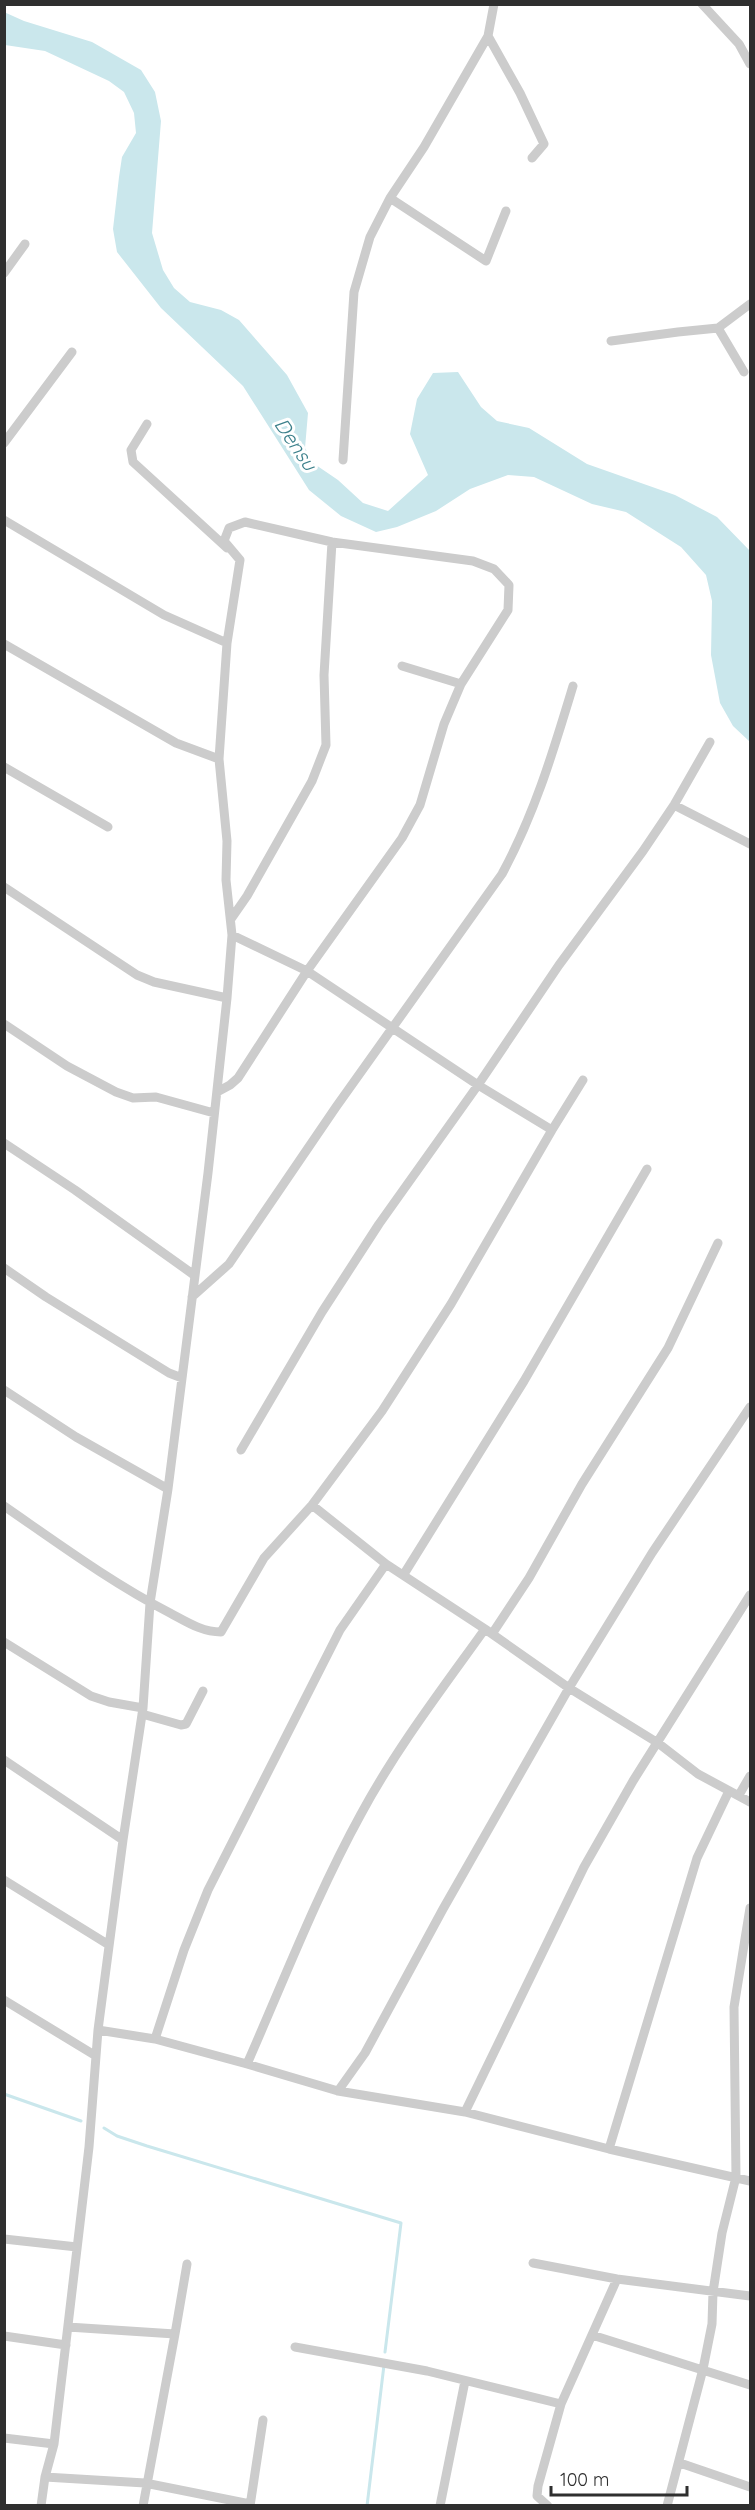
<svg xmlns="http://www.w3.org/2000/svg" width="755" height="2510" font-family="Quicksand,sans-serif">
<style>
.water{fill:#cae7ec}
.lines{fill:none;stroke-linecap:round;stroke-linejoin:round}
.stream{stroke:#cae7ec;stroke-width:3}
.minor{stroke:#ccc;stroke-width:9}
.labels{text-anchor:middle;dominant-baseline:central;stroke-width:6;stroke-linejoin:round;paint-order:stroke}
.water-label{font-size:20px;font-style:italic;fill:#3c808b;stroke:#fff}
</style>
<rect width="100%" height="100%" fill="#fff"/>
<path class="water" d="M4 12 24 21 92 42 141 70 155 92 161 121 152 233 163 270 174 288 190 302 221 310 239 320 287 375 308 413 305 448 313 463 338 480 363 503 388 511 428 475 410 434 417 399 433 373 458 372 481 407 497 421 529 428 587 464 675 495 717 517 750 551V742L733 726 720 703 711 655 712 601 706 575 681 547 626 512 592 504 534 477 508 475 470 489 436 511 397 527 376 532 341 516 309 490 243 386 161 308 117 252 113 229 119 177 122 157 136 133 134 113 124 92 109 81 45 51 5 45Z"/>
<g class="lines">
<path class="stream" d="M4 2094 81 2121
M104 2128 117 2136 147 2146 401 2223 385 2352
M367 2506 384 2365"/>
<path class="minor" d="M702 4 739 44 750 64
M488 36 520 93 544 144 532 158
M390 198 486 261 506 211
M4 273 25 244
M718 328 744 372
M611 341 678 332 718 328 750 304
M147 424 131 450 133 462 227 548
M4 443 72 352
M343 460 354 292 370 237 390 198 424 147 488 36 494 4
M4 520 164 615 227 643
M4 644 176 743 219 759
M402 666 461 684
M4 767 108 827
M674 805 750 844
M4 887 137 975 154 982 227 998
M231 919 247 896 312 781 326 745 324 675 332 542
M232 935 307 971 478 1085 552 1130
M4 1024 67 1066 116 1092 133 1098 156 1097 214 1113
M4 1143 75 1190 194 1275
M4 1268 46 1297 169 1373 182 1378
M192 1297 229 1264 336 1107 502 874C535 813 553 752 573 686
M4 1390 76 1437 168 1489
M241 1450 322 1312 379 1224 478 1085 559 965 643 851 674 805 710 742
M312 1505 386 1564 485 1629 569 1688 658 1743 698 1774 750 1802
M4 1506C59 1544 112 1583 170 1613 187 1622 202 1632 221 1632L264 1558 312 1505 382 1411 451 1304 552 1130 583 1080
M404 1574 524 1381 647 1169
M492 1634 529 1578 582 1484 668 1348 718 1243
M4 1642 91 1696 109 1702 143 1708
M142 1714 181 1725 186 1724 203 1691
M4 1760 123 1840
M739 1795 750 1776
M4 1880 109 1945
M4 2000 96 2056
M98 2030 155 2039 247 2064 338 2091 465 2112 609 2149 750 2181
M155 2039 184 1950 208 1890 340 1630 386 1564
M247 2064C284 1980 317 1894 361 1814 396 1749 442 1689 485 1629
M338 2091 365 2053 443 1909 569 1688 652 1553 750 1407
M465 2112 584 1867 633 1781 750 1595
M609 2149 697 1858 729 1791
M4 2239 77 2247
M533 2263 617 2279 750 2296
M68 2327 175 2334 143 2506
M175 2334 187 2264
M592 2335 750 2385
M4 2336 66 2345
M295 2347 427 2371 561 2404
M4 2438 54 2444
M680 2463 750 2487
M45 2477 145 2483 250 2504
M41 2506 45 2477 54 2444 89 2147 98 2030 123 1840 143 1708 150 1603 168 1489 208 1173 227 998 232 935 226 880 227 841 219 759 227 643 240 560 224 541 229 528 245 522 332 542 473 561 494 569 509 585 508 610 461 684 444 724 420 805 402 838 307 971 238 1078 230 1085 217 1092
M250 2506 263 2420
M440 2506 465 2381
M548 2506 537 2496 538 2486 561 2404 617 2279
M667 2506 703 2369 712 2324 713 2292 722 2233 736 2177 734 2007 750 1908"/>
</g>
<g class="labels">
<g class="water-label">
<text transform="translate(296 444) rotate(56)">Densu</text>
</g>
</g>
<rect width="755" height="2510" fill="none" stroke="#2f2f2f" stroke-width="12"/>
<path d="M551 2486v9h136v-9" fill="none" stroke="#2f2f2f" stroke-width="3"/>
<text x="560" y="2486" font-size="18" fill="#2f2f2f" stroke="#ffffff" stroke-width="4.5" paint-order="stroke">100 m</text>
</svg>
